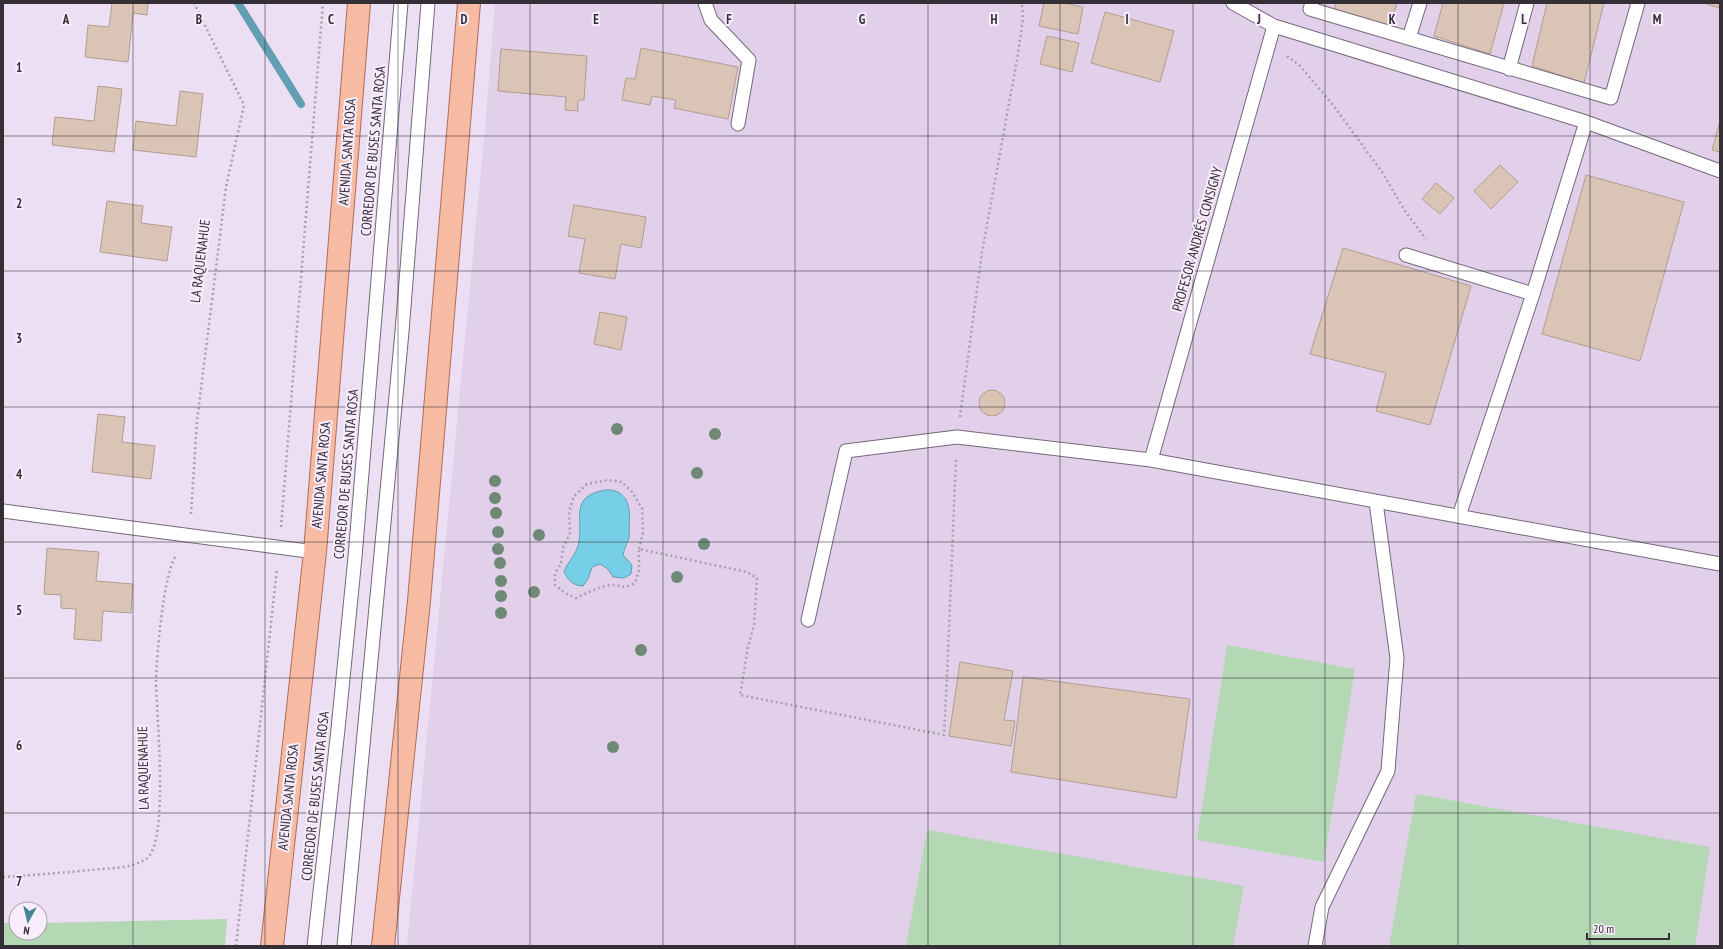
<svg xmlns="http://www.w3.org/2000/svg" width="1723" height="949" font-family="'PT Sans Narrow',sans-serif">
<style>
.built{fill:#e2cfea}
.green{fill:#b5d8b4}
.water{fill:#76cfe7;stroke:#629fb2}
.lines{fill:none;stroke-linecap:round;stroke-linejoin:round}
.stream{stroke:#629fb2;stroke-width:8}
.building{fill:#dac4b6;stroke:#b29d8f}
.lane-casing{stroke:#75687a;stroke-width:15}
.primary-casing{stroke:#b06c56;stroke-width:24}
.path{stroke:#a99eae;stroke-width:2.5;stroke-dasharray:2 3;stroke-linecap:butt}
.lane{stroke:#fff;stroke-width:13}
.primary{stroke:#f7bba3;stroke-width:22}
.tree{fill:#708876}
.grid{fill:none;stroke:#342f37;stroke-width:1;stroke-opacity:0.55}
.labels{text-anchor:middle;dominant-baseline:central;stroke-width:4;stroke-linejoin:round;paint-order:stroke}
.street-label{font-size:14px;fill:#342f37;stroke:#f8ecfd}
.grid-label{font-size:13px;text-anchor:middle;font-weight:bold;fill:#342f37;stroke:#f8ecfd;stroke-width:4;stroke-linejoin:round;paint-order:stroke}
</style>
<rect width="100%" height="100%" fill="#ecdef3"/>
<path class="built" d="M495 3H1720V946H407L485 129Z"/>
<path class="green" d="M1227 645 1355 669 1324 862 1197 840Z
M1416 794 1710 847 1695 946H1389Z
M927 830 1244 886 1233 946H906Z
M227 919 225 946H3V923H16V933H40V923Z"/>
<path class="water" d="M606 490C629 489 631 510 629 528 629 531 630 535 629 538 627 544 624 549 623 555L632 565 631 574 624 578 613 577 608 569 600 564 592 567 588 579 583 586C574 586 567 580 564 571 568 562 575 556 578 546 585 520 567 496 606 490Z"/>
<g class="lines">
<path class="stream" d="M238 3 301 104"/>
</g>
<path class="building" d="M112 3H148L147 15 133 13 128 62 85 57 88 25 109 27Z
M1044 3H1064L1083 7 1078 34 1039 26Z
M1336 3H1397L1390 26 1334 9Z
M1443 3H1504L1490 54 1434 36Z
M1547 3H1604L1584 83 1532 66Z
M1703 3H1720V8Z
M1105 12 1174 31 1160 82 1091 63Z
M1047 36 1079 43 1072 72 1040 64Z
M641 48 738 67 728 119 674 108 676 100 652 96 650 105 622 100 626 78 635 79Z
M501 49 587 56 584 100H578V111L565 110 566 97 498 91Z
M98 86 122 89 114 152 52 145 55 117 94 121Z
M180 91 203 94 196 157 133 150 136 121 176 126Z
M1720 121V152L1712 150Z
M1500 165 1518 182 1491 209 1474 191Z
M1586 175 1684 202 1640 361 1542 334Z
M1436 183 1454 198 1440 214 1422 199Z
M107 201 143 206 141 223 172 227 167 261 100 252Z
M574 205 646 217 641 248 621 244 615 279 579 273 585 239 568 236Z
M1343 248 1471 286 1430 425 1376 411 1386 373 1310 354Z
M600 312 627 317 621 350 594 344Z
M979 403a13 13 0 1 1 26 0a13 13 0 1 1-26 0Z
M98 414 125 417 122 442 155 446 151 479 92 472Z
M47 548 99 552 96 581 133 584 131 613 103 611 101 641 74 639 76 609 61 608V595L44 594Z
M960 662 1013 671 1004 720 1015 721 1011 746 949 736Z
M1023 677 1190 699 1176 798 1011 772Z"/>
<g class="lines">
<defs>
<path id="lane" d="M705 3 711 20 749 60 738 124
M1233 3 1274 26 1586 122 1720 171
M1312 3 1310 9 1611 98 1638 3
M1409 38 1420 3
M1509 69 1527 3
M1406 255 1533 294
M1151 460 1274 26
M3 511 315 552
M1459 516 1533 294 1586 122
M808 620 846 451 957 437 1151 460 1720 564
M314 946 338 729 355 557 401 3
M344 946 402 332 428 3
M1315 946 1322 907 1388 771 1397 658 1376 502"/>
<path id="primary" d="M272 946 315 552 359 3
M383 946 419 601 469 3"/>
</defs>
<use href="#lane" class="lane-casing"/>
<use href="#primary" class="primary-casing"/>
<path class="path" d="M1287 56 1300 66 1333 105 1382 172 1405 211 1426 239
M960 417 982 252 1018 54 1023 18 1022 3
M191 514 197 421 226 187 244 105 194 3
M281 527 323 3
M639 549 643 533 642 508 632 492 622 482 608 480 587 484 574 496 569 512 570 533 563 548 561 564 555 573V585L565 593 576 598C587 593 598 587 610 585 622 584 620 591 635 583L639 571V549L747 572 757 578 754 625 748 647 740 695 944 735C949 643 952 550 956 458
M3 877C32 875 61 873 91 870 108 868 131 869 146 859 170 843 156 711 156 680 157 653 163 577 176 555
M236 946 277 568"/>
<use href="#lane" class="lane"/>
<use href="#primary" class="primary"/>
</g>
<g class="tree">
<circle cx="617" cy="429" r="6"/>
<circle cx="715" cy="434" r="6"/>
<circle cx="697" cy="473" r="6"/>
<circle cx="495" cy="481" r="6"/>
<circle cx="495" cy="498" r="6"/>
<circle cx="496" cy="513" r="6"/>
<circle cx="498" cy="532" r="6"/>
<circle cx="539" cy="535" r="6"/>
<circle cx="704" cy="544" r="6"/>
<circle cx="498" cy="549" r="6"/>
<circle cx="500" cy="563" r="6"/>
<circle cx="677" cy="577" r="6"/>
<circle cx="501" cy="581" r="6"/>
<circle cx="534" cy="592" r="6"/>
<circle cx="501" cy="596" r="6"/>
<circle cx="501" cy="613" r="6"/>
<circle cx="641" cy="650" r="6"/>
<circle cx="613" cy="747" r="6"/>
</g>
<path class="grid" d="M133 3V946M265 3V946M398 3V946M530 3V946M663 3V946M795 3V946M928 3V946M1060 3V946M1193 3V946M1325 3V946M1458 3V946M1590 3V946M3 136H1720M3 271H1720M3 407H1720M3 542H1720M3 678H1720M3 813H1720"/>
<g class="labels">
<g class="street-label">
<text transform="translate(373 151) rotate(-85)">CORREDOR DE BUSES SANTA ROSA</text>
<text transform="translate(347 152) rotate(-86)">AVENIDA SANTA ROSA</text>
<text transform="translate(1197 239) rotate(-74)">PROFESOR ANDRÉS CONSIGNY</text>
<text transform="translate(200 261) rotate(-83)">LA RAQUENAHUE</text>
<text transform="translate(346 474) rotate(-85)">CORREDOR DE BUSES SANTA ROSA</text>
<text transform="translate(321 475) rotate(-85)">AVENIDA SANTA ROSA</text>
<text transform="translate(143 768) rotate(-91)">LA RAQUENAHUE</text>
<text transform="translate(315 796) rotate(-84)">CORREDOR DE BUSES SANTA ROSA</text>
<text transform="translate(288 797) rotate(-84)">AVENIDA SANTA ROSA</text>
</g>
</g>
<g class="grid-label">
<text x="66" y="24">A</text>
<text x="199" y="24">B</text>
<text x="331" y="24">C</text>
<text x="464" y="24">D</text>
<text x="596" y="24">E</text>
<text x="729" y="24">F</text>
<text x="862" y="24">G</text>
<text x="994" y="24">H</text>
<text x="1127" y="24">I</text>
<text x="1259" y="24">J</text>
<text x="1392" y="24">K</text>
<text x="1524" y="24">L</text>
<text x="1657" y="24">M</text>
<text x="19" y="72">1</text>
<text x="19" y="208">2</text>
<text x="19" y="343">3</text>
<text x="19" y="479">4</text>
<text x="19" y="615">5</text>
<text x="19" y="750">6</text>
<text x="19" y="886">7</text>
</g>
<rect width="1723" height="949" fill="none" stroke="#342f37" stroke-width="8"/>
<g transform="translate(28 921) rotate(188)"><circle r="19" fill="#f8ecfd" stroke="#aaa0ae"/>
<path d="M0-3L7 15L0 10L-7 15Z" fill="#438596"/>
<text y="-6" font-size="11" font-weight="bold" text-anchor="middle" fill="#342f37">N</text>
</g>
<path d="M1587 933v6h82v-6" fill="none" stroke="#342f37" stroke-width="2"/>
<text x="1593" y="933" font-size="12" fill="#342f37" stroke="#f8ecfd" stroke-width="3" paint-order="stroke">20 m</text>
</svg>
